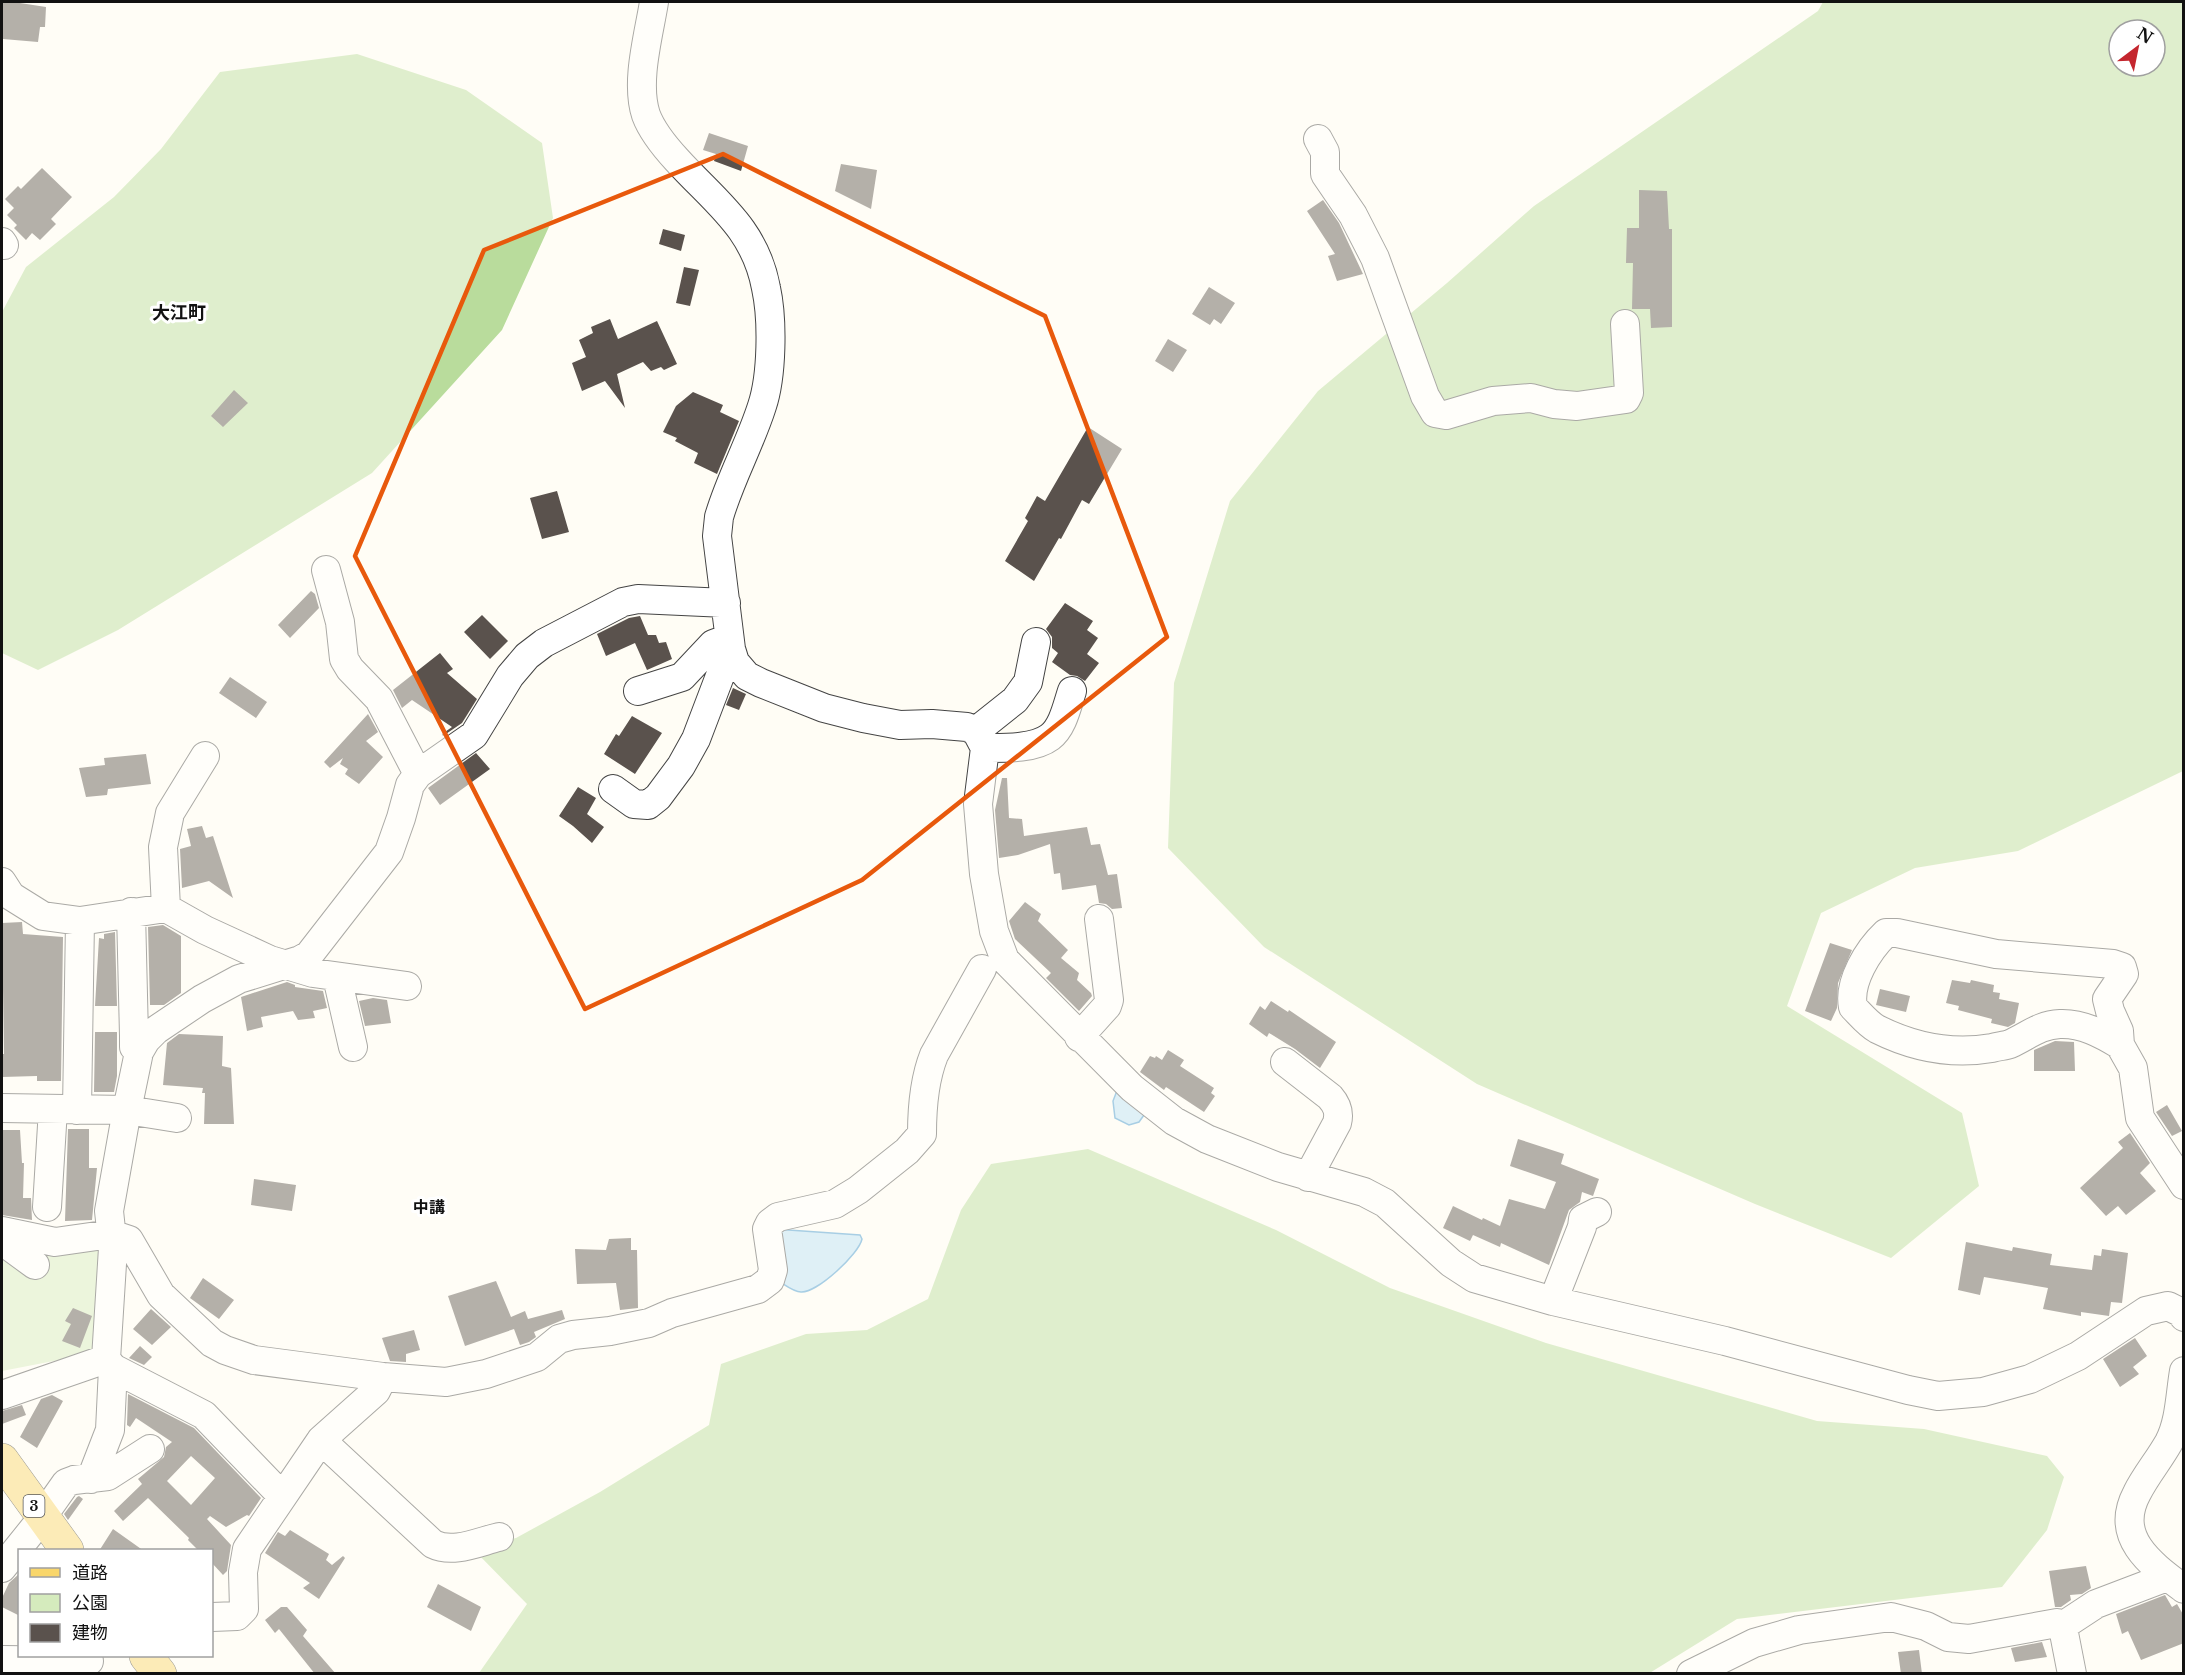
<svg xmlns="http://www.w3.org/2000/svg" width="2185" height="1675" font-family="'Libre Baskerville','Noto Sans JP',serif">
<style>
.green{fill:#d5ebbd}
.forest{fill:#b9dc9c;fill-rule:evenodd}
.water{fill:#b9e0f7;stroke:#3f96cf;stroke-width:1.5}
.building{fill:#5a524d;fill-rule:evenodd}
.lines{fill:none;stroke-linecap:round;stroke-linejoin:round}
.minor-casing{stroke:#444;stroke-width:30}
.major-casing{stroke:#222;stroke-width:34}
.minor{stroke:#fff;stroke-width:28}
.major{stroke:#f9d66b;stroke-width:33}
.marked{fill:none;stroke:#e8590c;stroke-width:4.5;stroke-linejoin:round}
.labels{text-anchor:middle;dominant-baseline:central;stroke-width:6;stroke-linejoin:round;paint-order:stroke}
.shield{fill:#fff;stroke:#585858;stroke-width:1.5}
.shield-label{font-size:14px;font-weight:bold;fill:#111}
.neighbourhood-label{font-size:16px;font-weight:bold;fill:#111;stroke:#fff}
.quarter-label{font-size:18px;font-weight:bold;fill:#111;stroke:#fff}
</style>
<rect width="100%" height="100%" fill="#fffdf5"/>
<path class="green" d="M2 1240 105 1247 93 1351 90 1354 2 1371Z"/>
<path class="forest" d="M1823 2H2183V771L2018 851 1915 868 1821 913 1787 1006 1962 1113 1979 1186 1891 1258 1755 1204 1477 1084 1264 947 1168 848 1174 683 1230 501 1318 391 1447 283 1534 206 1818 11ZM2119 30H2155V66H2119Z
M357 54 466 90 542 143 553 218 502 330 372 473 118 630 38 670 2 653V312L26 267 114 197 161 149 220 72Z
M1088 1149 1276 1230 1390 1288 1546 1343 1817 1421 1924 1429 2047 1456 2064 1477 2047 1530 2002 1587 1737 1619 1648 1674 479 1673 527 1604 473 1549 516 1538 600 1492 709 1425 721 1364 806 1334 867 1330 928 1299 961 1210 991 1164Z"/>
<path class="water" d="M1118 1088 1144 1115 1139 1122 1129 1125 1115 1118 1113 1101Z
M774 1229 860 1235 862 1239C859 1254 817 1293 801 1292 794 1292 785 1285 780 1282Z"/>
<path class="building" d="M2 2H20V3L46 7 45 27H40L38 42 3 39Z
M709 133 748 146 741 171 714 161 716 154 703 150Z
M841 164 877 170 871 209 835 191Z
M42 168 72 197 51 219 56 224 40 240 32 233 26 240 14 228 17 225 7 215 14 208 5 199 18 186 21 189Z
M1639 190 1667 191 1669 229H1672V327L1651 328 1650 309H1632L1633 263H1626L1627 228H1639Z
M1323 200 1339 223 1363 274 1337 281 1328 256 1335 254 1307 211Z
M663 229 685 235 681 251 659 244Z
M684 267 699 270 690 306 676 303Z
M1209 287 1235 303 1221 324 1214 319 1210 325 1192 314Z
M610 319 618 339 657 321 677 364 664 370 661 367 651 371 643 362 617 374 625 408 605 381 582 391 572 363 586 357 579 340 593 333 591 327Z
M1168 339 1187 350 1173 372 1155 361Z
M234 390 248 403 223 427 211 416Z
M693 392 723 405 720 412 739 421 717 474 694 463 698 453 675 441 677 438 663 432 676 406Z
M1088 427 1122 449 1089 504 1082 500 1061 539 1059 538 1034 581 1005 561 1028 521 1025 518 1037 496 1045 501Z
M557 491 569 532 542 539 530 498Z
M311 591 315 594 319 608 290 638 278 625Z
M1065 603 1093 621 1087 630 1098 638 1087 654 1099 663 1085 681 1077 676 1070 675 1052 662 1058 653 1052 648V637L1046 629Z
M482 615 508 641 490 659 464 632Z
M640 616 648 635H656L659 643 666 642 672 659 647 670 635 643 606 656 597 634 629 618Z
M440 653 453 669 447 673 477 699 462 723 443 736 442 734 452 727 412 700 402 708 393 690Z
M230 677 267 702 256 718 219 693Z
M733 688 746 694 739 710 726 705Z
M368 714 378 732 366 741 383 757 359 784 345 774 348 769 340 764 343 758 330 768 324 762Z
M632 716 662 733 635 774 604 754 616 734 619 736Z
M476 753 490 769 440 805 428 788Z
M146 754 151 784 108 789 107 795 86 797 79 768 105 765 104 758Z
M1002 778H1007L1009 818 1022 819 1024 836 1087 827 1091 845 1100 844 1108 875 1117 874 1122 908 1112 909 1106 904 1099 903 1096 885 1062 890 1060 873 1054 874 1050 844 1018 855 999 858 995 810Z
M578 787 596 798 587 814 604 827 592 843 573 826 559 816Z
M202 826 206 838 213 836 233 898 209 881 182 888 180 849 191 846 187 829Z
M1025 902 1041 914 1038 921 1068 950 1061 958 1079 973 1077 980 1091 993 1092 996 1079 1011 1046 978 1051 973 1015 939 1009 921Z
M22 922 23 934 63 937 61 1081H37V1076L2 1077V1054H4L2 923Z
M163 925 181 936V993L164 1005H150L148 927Z
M115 932 117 1006H95L99 938 104 939V934Z
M1830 943 1852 950 1838 983 1837 1008 1831 1021 1805 1011Z
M1952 980 1970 983 1971 980 1994 985 1993 992 2000 993 1999 999 2019 1003 2015 1023 2008 1027 1991 1023 1992 1019 1958 1010 1959 1006 1946 1003Z
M287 982 295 985V987L323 991 327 1008 313 1011 315 1018 298 1020 293 1011 261 1017 263 1027 247 1031 241 997Z
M1880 989 1910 996 1906 1012 1876 1005Z
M373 998 387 1000 391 1023 365 1026 359 1001Z
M1271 1001 1288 1012 1289 1010 1336 1042 1320 1068 1295 1049 1269 1033 1267 1037 1249 1024 1260 1006 1265 1010Z
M95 1032H117V1076L114 1092H94Z
M179 1034 223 1036 222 1066 231 1068 234 1124H204L205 1093H202L203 1088 163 1085 167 1043Z
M2055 1041 2074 1042 2075 1071H2034V1050Z
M1168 1050 1184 1060 1180 1066 1214 1088 1211 1093 1215 1096 1204 1112 1166 1087 1164 1090 1140 1072 1150 1056 1155 1058 1156 1056 1162 1060Z
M2167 1105 2182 1131 2172 1136 2156 1112Z
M68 1129H89V1168H97L92 1220 65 1221Z
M2 1130H20L22 1163H24L23 1198H31L32 1220 2 1215Z
M2130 1133 2150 1163 2140 1173 2156 1191 2126 1215 2118 1206 2106 1216 2080 1188 2123 1148 2118 1142Z
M1518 1139 1564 1154 1561 1164 1599 1179 1593 1196 1582 1192 1580 1202 1569 1210 1549 1265 1501 1243 1500 1247 1473 1235 1470 1241 1443 1228 1453 1206 1482 1220 1483 1218 1500 1226 1509 1199 1545 1209 1556 1182 1510 1166Z
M254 1179 296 1185 292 1211 251 1205Z
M631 1238V1250H637L638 1308 620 1310 616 1283 577 1284 575 1249 606 1250 609 1239Z
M1966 1242 2012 1251 2013 1247 2052 1254 2050 1265 2092 1270 2094 1255 2101 1256 2102 1249 2128 1253 2122 1303 2111 1302 2109 1316 2081 1312V1316L2043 1309 2048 1288 1984 1277 1980 1295 1958 1290Z
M203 1278 234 1300 219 1319 190 1298Z
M496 1281 511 1317 525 1311 528 1319 562 1310 565 1319 534 1332 536 1337 529 1342 520 1345 514 1329 465 1346 448 1296Z
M73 1308 92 1316 80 1348 62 1341 71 1324 65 1321Z
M151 1309 171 1327 152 1345 133 1329Z
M414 1330 420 1350 406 1354V1362L390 1361 382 1338Z
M2135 1338 2147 1356 2133 1367 2139 1374 2120 1387 2103 1359Z
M140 1346 152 1357 144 1365 129 1358Z
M128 1394 194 1428 261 1498 249 1516 247 1515 226 1527 210 1516 207 1519 231 1545 227 1571 223 1575 212 1563V1551H199L188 1540 189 1538 148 1498 123 1521 114 1511 142 1484 138 1479 164 1457 166 1447 172 1442 136 1418 130 1427 127 1425ZM191 1456 215 1478 191 1505 167 1481Z
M52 1395 63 1401 37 1448 20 1437 41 1399Z
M22 1405 26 1415 2 1424V1411Z
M79 1496 83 1499 68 1520 64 1514 77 1497Z
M113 1529 144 1551H99Z
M290 1530 329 1554 326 1560 332 1565 343 1556 345 1558 319 1599 303 1588 310 1583 265 1553 278 1532 285 1536Z
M2086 1566 2091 1588 2082 1594 2070 1595 2071 1600 2061 1607H2055L2049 1571Z
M20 1573V1616L2 1607V1598L9 1583Z
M438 1584 481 1607 471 1631 427 1607Z
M2165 1595 2172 1607 2177 1604 2184 1616V1643L2141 1660 2128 1631 2122 1634 2116 1614Z
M281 1607H287L307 1630 303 1636 336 1674H315L279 1629 275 1633 265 1620Z
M2042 1642 2047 1657 2015 1662 2011 1648Z
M1919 1650 1922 1674H1901L1898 1652Z"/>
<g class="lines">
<defs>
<path id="minor" d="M654 2C649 34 635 82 646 115 652 131 665 147 677 160 715 202 755 228 766 288 773 320 772 376 762 406 750 444 730 479 719 517L717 536 731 649 735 662 747 676 761 683 824 708 863 718 900 725 932 724 967 727 976 731 985 748 978 804 984 874 994 931 1005 960 1132 1088 1174 1121 1207 1139 1278 1167 1364 1192 1385 1203 1451 1263 1474 1278 1553 1301 1725 1341 1908 1390 1938 1396 1983 1392 2030 1379 2078 1356 2146 1311 2168 1306 2180 1312 2184 1317
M1318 139 1325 152V174L1353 215 1375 258 1425 396 1435 413 1446 415 1493 401 1531 398 1554 404 1577 406 1626 399 1629 393 1625 324
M2 242 4 245
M326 570 340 622 344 659 350 669 379 699 418 774
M638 691 682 677 713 644 729 638
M976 731 1015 700 1028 682 1036 642
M985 748C1004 748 1034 749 1050 737 1063 727 1067 706 1072 691
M613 789 634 804 648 805 658 797 681 766 696 739 723 668 735 662
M2 882 11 896 43 916 80 921 166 908 205 930 270 960 313 973 407 986
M166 908 163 847 170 813 205 756
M337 977 353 1047
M1079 1037 1107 1006 1109 1000 1099 919
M2120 1045C2102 1034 2082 1023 2060 1024 2039 1025 2028 1036 2010 1044 2005 1046 1998 1046 1992 1048 1952 1055 1913 1047 1877 1029 1868 1024 1860 1014 1853 1007 1848 982 1868 950 1886 933H1897L1996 954 2113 964 2122 967 2124 974 2107 999 2110 1011 2119 1031 2120 1045 2133 1068 2140 1118 2184 1185
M139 1052 146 1040 156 1030 202 999 239 979 300 960 309 955 389 852 401 818 410 785 418 774 474 735 510 676 527 656 544 643 623 602 638 599 726 603
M1285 1062 1330 1097C1337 1105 1340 1112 1337 1123L1308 1177
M2 1108 127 1110 177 1118
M77 1110 80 921
M47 1207 53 1109
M2 1231 55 1242 111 1234 129 1240 161 1295 212 1343 225 1350 254 1360 383 1377 446 1382 486 1374 537 1357 559 1339 573 1335 610 1331 649 1323 672 1313 758 1289 770 1280 773 1270 767 1229 770 1223 778 1217 835 1204 858 1190 907 1151 922 1134C922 1107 924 1080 934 1055L982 969
M2 1241 35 1265
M1553 1301 1582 1227 1583 1219 1597 1212
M106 1359 113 1368 204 1415 282 1496
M2184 1371C2180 1394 2180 1421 2169 1442 2159 1460 2146 1475 2137 1493 2113 1538 2152 1565 2184 1589
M2 1395 106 1359 113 1248 109 1211 127 1110 139 1052 134 1047V1036L131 912
M321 1440 433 1544C453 1554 478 1542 499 1537
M91 1479 110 1430 113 1368
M2 1568 35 1527 66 1483 74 1480 108 1476 150 1449
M212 1617 237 1616 244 1609 243 1572 247 1549 321 1440 376 1391 383 1377
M2 1660 89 1661
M1691 1674 1754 1643 1799 1630 1891 1617 1926 1626 1948 1637 1969 1639 2057 1623 2064 1625
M2072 1674 2064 1633V1625L2096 1604 2167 1577"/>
<path id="major" d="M2 1460 67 1550
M146 1656 160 1674"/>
</defs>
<use href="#minor" class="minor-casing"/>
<use href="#major" class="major-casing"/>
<use href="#minor" class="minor"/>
<use href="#major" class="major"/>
</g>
<path d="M0 0H2185V1675H0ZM723 154 1045 316 1167 637 862 880 585 1009 355 556 484 250Z" fill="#fffdf5" fill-opacity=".55" fill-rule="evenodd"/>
<path class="marked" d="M723 154 1045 316 1167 637 862 880 585 1009 355 556 484 250Z"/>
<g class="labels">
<rect class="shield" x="23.5" y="1495" width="21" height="22" rx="4.5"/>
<g class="shield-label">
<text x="34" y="1506">3</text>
</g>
<g class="neighbourhood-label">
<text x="429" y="1207">中講</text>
</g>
<g class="quarter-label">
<text x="179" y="313">大江町</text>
</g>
</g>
<rect width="2185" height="1675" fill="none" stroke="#111111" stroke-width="6"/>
<rect x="18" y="1549" width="195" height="108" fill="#ffffff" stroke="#a0a0a0" stroke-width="1.5"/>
<rect x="30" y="1568" width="30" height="9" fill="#f9d66b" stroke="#a0a0a0" stroke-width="1.5"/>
<text x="72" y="1579" font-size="18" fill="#111111">道路</text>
<rect x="30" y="1594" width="30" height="18" fill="#d5ebbd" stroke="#a0a0a0" stroke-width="1.5"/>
<text x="72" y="1609" font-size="18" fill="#111111">公園</text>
<rect x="30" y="1624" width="30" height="18" fill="#5a524d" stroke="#a0a0a0" stroke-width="1.5"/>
<text x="72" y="1639" font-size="18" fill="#111111">建物</text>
<g transform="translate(2137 48) rotate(32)"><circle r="28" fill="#ffffff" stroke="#a0a0a0" stroke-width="1.5"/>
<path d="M0-4.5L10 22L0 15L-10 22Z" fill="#c4262e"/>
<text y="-9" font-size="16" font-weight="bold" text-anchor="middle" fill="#111111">N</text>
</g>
</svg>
